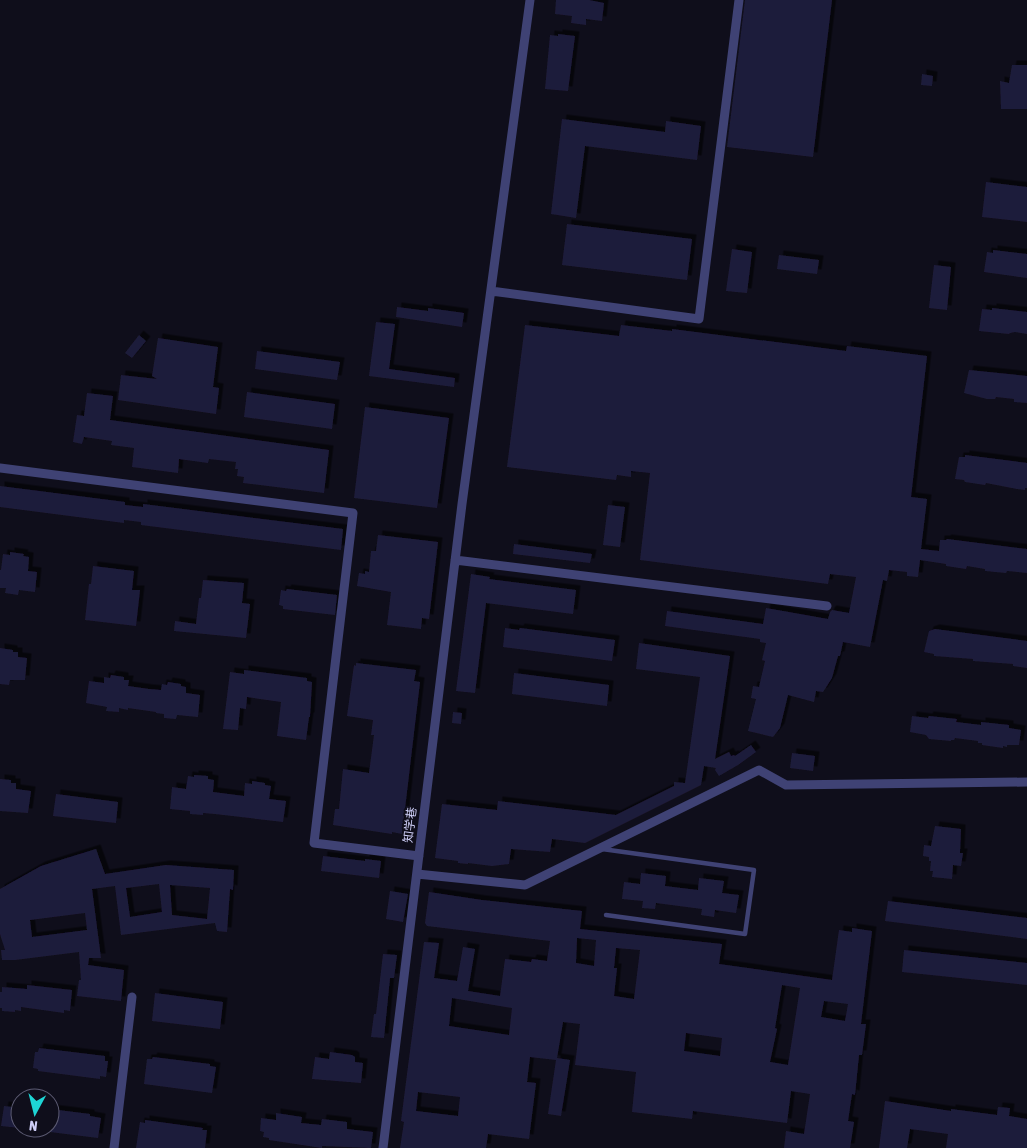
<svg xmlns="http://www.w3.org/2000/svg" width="1027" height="1148" font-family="'Asap Condensed','Noto Sans SC',sans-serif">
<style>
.building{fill:#1f1c3a;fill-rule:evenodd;filter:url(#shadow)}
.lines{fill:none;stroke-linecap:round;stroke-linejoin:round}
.service{stroke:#3f4274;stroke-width:4.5}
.minor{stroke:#3f4274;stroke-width:9}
.labels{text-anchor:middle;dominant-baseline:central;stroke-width:4;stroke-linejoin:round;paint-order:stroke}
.street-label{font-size:12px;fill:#cfcff8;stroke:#0f0e1b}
</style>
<defs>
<filter id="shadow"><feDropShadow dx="4.5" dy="-4.5" stdDeviation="0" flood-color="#0009"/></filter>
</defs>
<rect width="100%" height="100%" fill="#0f0e1b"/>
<path class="building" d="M556 0H589L604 3 602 21 586 19V25L571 23 572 16 555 14Z
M745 0H832L813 157 727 147Z
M558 34 575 36 568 91 545 89 550 35 558 36Z
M1012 65H1027V109H1001L1000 81 1009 83Z
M922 74 933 76 932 86 921 85Z
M562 119 665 132 666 121 701 126 697 160 585 146 576 218 551 214Z
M986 182 1027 187V222L982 217Z
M567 224 692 239 687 280 562 265Z
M732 249 752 252 747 293 726 291Z
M993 250 1027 254V278L984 272 987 252 993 253Z
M779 255 819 260 817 274 777 269Z
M934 265 951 267 947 310 929 308Z
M397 307 428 311V308L464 313 462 327 396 317Z
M992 308 1027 312V334L1015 332 1010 333 1009 334 979 331 982 309 992 310Z
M376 322 395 324 389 369 455 378 454 387 369 376Z
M525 325 619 336 621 325 672 331V329L846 351 847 346 927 356 911 497 927 499 921 549 939 551 940 540H946L947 539 1027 549V573L1007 571 1006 573 985 571V569L967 566 966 569 946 566V564L920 560 918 577 907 576V572L889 570 887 581 883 580 870 647 843 642 840 656H838L832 678 823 692 816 691 814 702 788 695 780 728 773 737 748 731 756 699 751 698 753 686 759 687 765 661 762 660 766 643 760 642V639L665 626 667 611 763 624 766 608 828 619 830 612 832 610 849 613 856 577 830 574 828 584 640 560 650 473 631 471V477L617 475 616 480 507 467Z
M139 335 146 341 132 358 125 353Z
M158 338 218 347 213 387 219 388 216 414 118 400 121 375 157 379 152 376Z
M257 351 340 362 337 380 255 369Z
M969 370 1027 376V403L1014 402V399L996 397 995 399H987L964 393Z
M247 392 335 404 332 429 244 417Z
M87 393 113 396 110 420 329 450 324 493 243 483 244 477 237 476 238 469H235L236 462 209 459 208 463 179 459 178 473 132 467 134 448 111 445 112 441 84 437 82 444 73 442 77 415 84 416Z
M365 407 449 418 437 508 354 498Z
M965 455 1027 463V488H1025V490L1017 489 986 483 985 485 965 482 964 480 955 479 959 457H965Z
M0 486 125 502V505L143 507V504L343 529 341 550 141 525V522L124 520V523L0 507Z
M608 505 625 507 620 547 603 545Z
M378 535 438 542 429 619 422 618 421 629 387 625 391 592 357 586 359 573 365 574V571L369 572 371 551H376Z
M514 544 592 554 590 563 513 554Z
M10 552 24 554 23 556 29 557 28 571 37 572 35 592 19 590 18 595 5 593 6 588H0V570H1L3 554 10 555Z
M93 566 134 571 132 590H140L136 626 85 620 89 584H91Z
M471 574 490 577 489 579 576 590 573 614 486 603 475 693 456 691Z
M203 580 244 583 242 603 250 604 246 638 174 631 175 621 196 624 199 598H201Z
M287 589 337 595 335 615 283 609V606L279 605 281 590 286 591Z
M505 628 519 630 520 628 615 640 612 661 503 647Z
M935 629 1027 641V668L1013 666V664L973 661V659L934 656V654L924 652 929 631Z
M639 643 730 656 715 759 729 752 731 756 734 755 735 756 751 745 756 752 738 765 719 776 715 770 716 768 704 766 701 785 585 843 552 839 550 852 511 849 509 864 492 866 468 863V864L458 863V861L435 858 442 804 497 810 498 801 616 815 674 786V782L685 783 700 677 636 669Z
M0 648 13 650V652H18V657L27 658 25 680H10L9 685 0 684Z
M356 663 416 670 414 681 420 682 402 834 392 832V834L333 825 335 809H339L343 769 369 773 374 735H371L373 720 347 716 354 665 356 666Z
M244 670 307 678V681L312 682 310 717H309L306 740 277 736 281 702 247 697 246 709 240 708 238 730 223 729 230 672 244 674Z
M514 673 609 685 607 706 512 694Z
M111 675 124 677V680H129L128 686 149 689 161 690 162 684 167 685 168 682 181 684V686L186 687V693L200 695 198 717 177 715 176 719 164 718V714L156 713V712L128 708V710L119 708V712L106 711 107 707 86 703 89 681 104 683V677L110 678Z
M453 712 462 713 461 724 452 723Z
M912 716 928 718 929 716 957 719 956 722 981 725V722L1009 725V728L1021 730 1019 745H1007V747L1003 746V748L982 745V743H978V741L955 738 954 740H951V741L929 739 926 735 910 732Z
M792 753 815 756 813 771 790 768Z
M194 775 208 776V779L214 780 213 792 244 796 245 783 252 784V781L265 783V785L271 786 269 799 286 801 283 822 215 814 203 813V815L190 814V811L170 809 172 787 186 789 188 776 194 777Z
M0 779 11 780V783H16V789L31 791 28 813 0 811Z
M56 794 118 802 116 823 53 816Z
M935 826 961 829 960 853H963L961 866 953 865 952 879 932 877 933 871H930L931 861H929V857L923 856 924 845 931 846Z
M96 849 105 874 166 865 234 870 233 890 230 889 227 932 217 931 215 923 121 935 115 886 92 889 101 958H89L88 965 124 970 121 1001 77 996 79 980H81L79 952 15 960H2L1 950H5L0 934V889L41 866ZM159 884 162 912 130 917 126 888ZM170 885 210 888 207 919 172 915ZM85 913 87 930 32 937 30 920Z
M323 856 365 861V859L381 861 379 878 321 871Z
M641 873 666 876 665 886 681 888 698 890 699 878 724 881 722 893 739 895 736 913 715 910 714 917 701 915 702 909 656 903 655 909 642 908 643 901 622 899 624 882 640 884Z
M390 891 408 894 403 922 386 919Z
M429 892 482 900 582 911 580 929 722 944 719 964 832 980 839 930 852 932V928L872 931 861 1024H866L862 1055H859L855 1095 852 1094 848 1121 854 1122 850 1148H784L786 1131 804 1134 810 1094 791 1091 787 1123 693 1111 692 1119 632 1112 636 1072 575 1065 580 1024 563 1022 557 1058 570 1060 561 1116 548 1114 556 1060 530 1057 527 1082 536 1083 529 1139 488 1134 486 1148H400L404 1122 401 1121 424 942 439 943 434 978 457 981 463 947 475 949 468 991 500 996 505 959 531 962 532 959 547 961 550 941 427 926 425 923ZM577 938 596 940 594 966 576 963ZM616 948 640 950 634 999 614 996 617 968H614ZM782 985 800 988 788 1065 770 1062 777 1029 775 1028ZM452 998 512 1008 509 1035 449 1026ZM824 1001 848 1004 845 1021 821 1017ZM686 1033 722 1038 720 1056 684 1051ZM418 1092 460 1097 458 1116 416 1111Z
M888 901 1027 918V939L885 921Z
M904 950 1027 963V985L902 972Z
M383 954 397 955 394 978H390L384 1038 371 1037 374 1014H376Z
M27 985 72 990 70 1011 64 1010V1013L21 1007V1011L15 1010V1012L2 1011V1008H0V992H2V987L27 989Z
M155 993 223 1002 220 1029 152 1021Z
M39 1048 105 1056V1061H108L106 1077 100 1076V1079L38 1071V1069L33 1068 35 1052H38Z
M330 1052 352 1055 355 1057V1062L363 1063 361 1083 312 1079 315 1057 329 1059Z
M153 1057 210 1064V1066L216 1067 212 1093 144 1084 147 1059H152Z
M885 1101 951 1111V1109L997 1115 998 1107 1010 1108 1009 1116 1027 1119V1148H946L948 1134 910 1129 907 1148H879Z
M4 1106 20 1108V1128L1 1126Z
M50 1109 90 1114V1116L101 1118 98 1138 50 1132Z
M276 1113 302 1117 301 1123 321 1125 322 1119 347 1122V1129L373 1132 371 1148 322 1146V1148L269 1140V1138L263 1137 264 1132 260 1131 261 1118 276 1120Z
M145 1120 203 1128 202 1130H207L205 1148H136L140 1122 145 1123Z"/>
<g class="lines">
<path class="service" d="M602 849 754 870 745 934 606 915"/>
<path class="minor" d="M491 291 699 319 739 0
M0 468 353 513 314 843 419 856
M455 560 827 606
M417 874 525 885 759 770 786 785 1027 782
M114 1148 132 997
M383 1148 462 504 530 0"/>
</g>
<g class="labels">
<g class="street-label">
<text transform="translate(410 825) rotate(-83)">知学巷</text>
</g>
</g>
<g transform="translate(35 1113) rotate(187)"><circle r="24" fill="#0f0e1b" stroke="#5c5b73"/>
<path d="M0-4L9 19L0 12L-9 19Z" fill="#1ed5d5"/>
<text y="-8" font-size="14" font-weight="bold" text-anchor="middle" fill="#cfcff8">N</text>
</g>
</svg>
